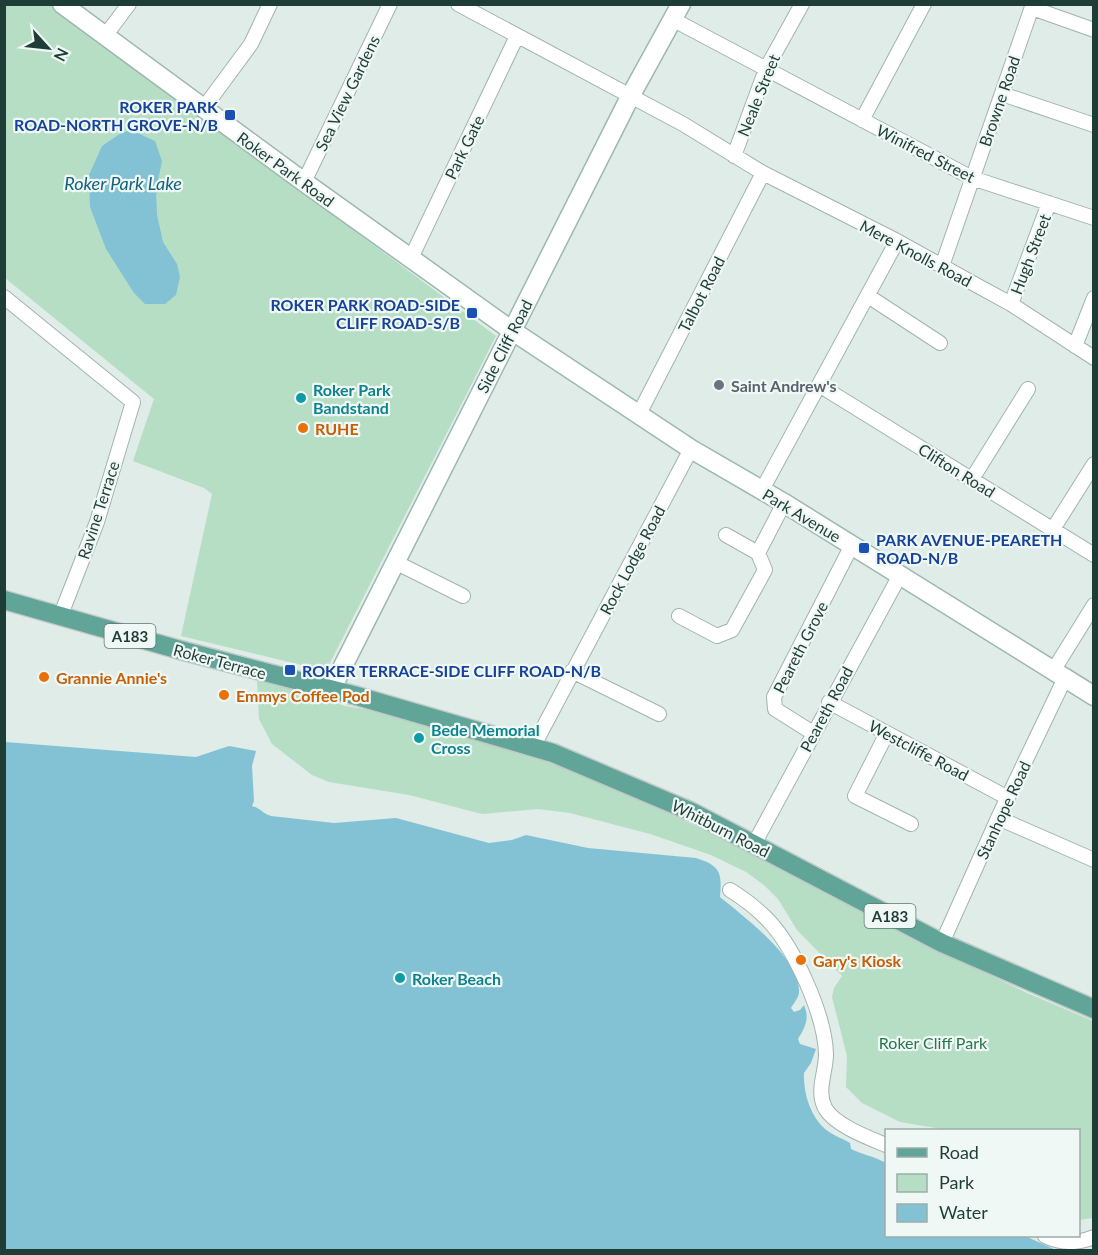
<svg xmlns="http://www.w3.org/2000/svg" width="1098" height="1255" font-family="Lato,sans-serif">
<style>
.green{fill:#b6dec4}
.water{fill:#83c2d5}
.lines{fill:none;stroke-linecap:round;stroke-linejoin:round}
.street-casing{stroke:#a2b4af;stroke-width:16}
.secondary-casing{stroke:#9db8b0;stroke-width:21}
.primary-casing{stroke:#c0c9c7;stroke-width:21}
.street{stroke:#fff;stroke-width:14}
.secondary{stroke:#fff;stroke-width:18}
.primary{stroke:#61a498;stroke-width:18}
.transit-dot{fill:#1a4fb4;stroke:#f0f8f5;stroke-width:2}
.worship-dot{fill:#6b7280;stroke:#f0f8f5;stroke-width:2}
.culture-dot{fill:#0f9aa8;stroke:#f0f8f5;stroke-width:2}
.food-dot{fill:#e8710a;stroke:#f0f8f5;stroke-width:2}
.labels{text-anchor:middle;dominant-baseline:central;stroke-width:4.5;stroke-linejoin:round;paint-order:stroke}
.shield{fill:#f0f8f5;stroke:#5e7570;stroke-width:1.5}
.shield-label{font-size:15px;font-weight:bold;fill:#1f3d37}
.street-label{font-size:16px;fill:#1f3d37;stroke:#f0f8f5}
.transit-label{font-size:16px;font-weight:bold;fill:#164399;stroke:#f0f8f5;text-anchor:end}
.worship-label{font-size:16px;font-weight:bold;fill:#5b616d;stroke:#f0f8f5;text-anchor:start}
.culture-label{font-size:16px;font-weight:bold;fill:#0d838f;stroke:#f0f8f5;text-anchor:start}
.food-label{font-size:16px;font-weight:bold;fill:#c56008;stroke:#f0f8f5;text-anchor:start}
.park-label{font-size:16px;fill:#27764c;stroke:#f0f8f5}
.water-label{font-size:18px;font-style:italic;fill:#16637c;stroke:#f0f8f5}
</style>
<rect width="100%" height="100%" fill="#dfece7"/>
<path class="green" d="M5 5H51L496 336 330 663 322 670 181 636 212 494 204 488 133 461 154 399 5 278Z
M257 679 287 684 318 698 345 706 378 711 529 755 614 788 733 843 938 950 1027 993 1093 1021V1218L1079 1220 1078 1130H948L900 1122 862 1103 846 1087 847 1056 832 997 834 988 842 976 797 930 778 899 764 885 746 872 711 855 650 834 570 813 538 809 482 814 409 795 329 782 312 775 272 744 259 719Z"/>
<path class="water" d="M131 130 155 141 162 161 156 190 157 215 163 242 177 264 180 277 176 295 165 304H145L134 293 106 249 90 207 89 175 102 146 121 133Z
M5 742 196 757 229 746 256 751 252 766 254 801 252 806C260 808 263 814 271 816L334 823 396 818 489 843 512 840 526 835 588 848 696 858C721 866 722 873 720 897 743 916 801 959 799 992 799 997 794 1003 791 1008L794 1012 800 1010 804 1005C810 1019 805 1027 798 1039L800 1044 816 1049 811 1063 804 1073C803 1092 810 1116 825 1129 832 1135 842 1138 850 1143L851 1149C863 1155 874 1156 886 1163V1236H1025L1056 1250H5Z"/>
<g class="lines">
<defs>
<path id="street" d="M458 4 683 124 763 173 897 241 978 286 1011 304 1094 358
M1032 8 1094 30
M672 19 972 178 1094 218
M105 36 129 4
M1002 94 1094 125
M203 109 251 44 270 4
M862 120 924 4
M734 156 766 69 802 4
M304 182 390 4
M411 258 517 36
M942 266 1033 4
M868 296 940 343
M4 297 133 402 97 522 60 617
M1011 304 1049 203
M1075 346 1094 298
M819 385 1094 555
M639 414 763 173
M972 479 1028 389
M762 490 897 241
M1053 529 1094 464
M726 535 758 553
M395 562 463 596
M679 616 717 636 732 630 765 570 758 553 784 503
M572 671 659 714
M1053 671 1094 605
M829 702 1008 798
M813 733 775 709 774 697 852 545
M887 733 855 796 911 824
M533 747 691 449
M998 818 1094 860
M754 844 900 575
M730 890C743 898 755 907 766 918 794 946 825 1015 826 1054 826 1073 816 1090 825 1108 834 1125 869 1138 886 1145
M942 943 998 818 1065 678
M1045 1236C1062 1244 1076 1244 1094 1237"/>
<path id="secondary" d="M62 4 304 182 511 330 691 449 784 503 1094 696
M331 690 631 95 681 4"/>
<path id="primary" d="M4 600 180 650 357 696 553 753 692 812 942 943 1094 1009"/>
</defs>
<use href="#street" class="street-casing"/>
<use href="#secondary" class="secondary-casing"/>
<use href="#primary" class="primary-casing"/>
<use href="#street" class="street"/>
<use href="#secondary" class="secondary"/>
<use href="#primary" class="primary"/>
</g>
<g class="transit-dot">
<rect x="224" y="109" width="12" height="12" rx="3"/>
<rect x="466" y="307" width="12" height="12" rx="3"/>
<rect x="858" y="542" width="12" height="12" rx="3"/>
<rect x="284" y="664" width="12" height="12" rx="3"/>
</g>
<circle class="worship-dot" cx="719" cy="385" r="6"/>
<g class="culture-dot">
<circle cx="301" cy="398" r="6"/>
<circle cx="419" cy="738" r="6"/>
<circle cx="400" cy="978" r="6"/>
</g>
<g class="food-dot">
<circle cx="303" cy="428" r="6"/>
<circle cx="44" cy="677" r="6"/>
<circle cx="224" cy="695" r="6"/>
<circle cx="801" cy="960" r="6"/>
</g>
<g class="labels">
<g class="shield">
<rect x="104.5" y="624" width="51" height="24" rx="4.5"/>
<rect x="864.5" y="904" width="51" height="24" rx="4.5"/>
</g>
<g class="shield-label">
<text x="130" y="636">A183</text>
<text x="890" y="916">A183</text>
</g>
<g class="street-label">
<text transform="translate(347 93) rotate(-64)">Sea View Gardens</text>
<text transform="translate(758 95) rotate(-68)">Neale Street</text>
<text transform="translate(999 101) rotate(-71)">Browne Road</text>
<text transform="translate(464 147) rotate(-64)">Park Gate</text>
<text transform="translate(926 153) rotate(27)">Winifred Street</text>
<text transform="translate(286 169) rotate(36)">Roker Park Road</text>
<text transform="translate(916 253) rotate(28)">Mere Knolls Road</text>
<text transform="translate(1030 254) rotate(-69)">Hugh Street</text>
<text transform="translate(701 294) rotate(-63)">Talbot Road</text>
<text transform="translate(504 346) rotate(-63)">Side Cliff Road</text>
<text transform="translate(957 470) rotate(32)">Clifton Road</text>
<text transform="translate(98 510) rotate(-72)">Ravine Terrace</text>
<text transform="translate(802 515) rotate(31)">Park Avenue</text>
<text transform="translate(632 560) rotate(-62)">Rock Lodge Road</text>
<text transform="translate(800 647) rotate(-63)">Peareth Grove</text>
<text transform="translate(220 661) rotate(15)">Roker Terrace</text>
<text transform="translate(826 709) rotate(-62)">Peareth Road</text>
<text transform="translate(919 750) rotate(28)">Westcliffe Road</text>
<text transform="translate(1003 810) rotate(-65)">Stanhope Road</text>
<text transform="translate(721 828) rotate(27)">Whitburn Road</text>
</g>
<g class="transit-label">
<text x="218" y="106">ROKER PARK<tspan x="218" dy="18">ROAD-NORTH GROVE-N/B</tspan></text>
<text x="460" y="304">ROKER PARK ROAD-SIDE<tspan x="460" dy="18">CLIFF ROAD-S/B</tspan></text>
<text x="876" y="539" text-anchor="start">PARK AVENUE-PEARETH<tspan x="876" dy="18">ROAD-N/B</tspan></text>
<text x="302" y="670" text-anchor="start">ROKER TERRACE-SIDE CLIFF ROAD-N/B</text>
</g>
<g class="worship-label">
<text x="731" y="385">Saint Andrew's</text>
</g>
<g class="culture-label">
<text x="313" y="389">Roker Park<tspan x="313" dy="18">Bandstand</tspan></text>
<text x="431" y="729">Bede Memorial<tspan x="431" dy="18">Cross</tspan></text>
<text x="412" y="978">Roker Beach</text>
</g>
<g class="food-label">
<text x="315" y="428">RUHE</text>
<text x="56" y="677">Grannie Annie's</text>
<text x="236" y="695">Emmys Coffee Pod</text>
<text x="813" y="960">Gary's Kiosk</text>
</g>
<g class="park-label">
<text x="933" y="1042">Roker Cliff Park</text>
</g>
<g class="water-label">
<text x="123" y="183">Roker Park Lake</text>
</g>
</g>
<rect width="1098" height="1255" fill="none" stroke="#1f3d37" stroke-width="12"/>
<rect x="885" y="1129" width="195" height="108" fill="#f0f8f5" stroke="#9cada9" stroke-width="1.5"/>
<rect x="897" y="1148" width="30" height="9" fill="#61a498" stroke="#9cada9" stroke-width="1.5"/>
<text x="939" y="1159" font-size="18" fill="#1f3d37">Road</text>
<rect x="897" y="1174" width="30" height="18" fill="#b6dec4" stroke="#9cada9" stroke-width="1.5"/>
<text x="939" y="1189" font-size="18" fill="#1f3d37">Park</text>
<rect x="897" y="1204" width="30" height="18" fill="#83c2d5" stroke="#9cada9" stroke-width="1.5"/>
<text x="939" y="1219" font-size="18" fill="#1f3d37">Water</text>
<g transform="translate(48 48) rotate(117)" stroke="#f0f8f5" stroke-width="4.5" paint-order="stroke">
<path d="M0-4.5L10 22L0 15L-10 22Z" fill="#1f3d37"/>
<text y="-9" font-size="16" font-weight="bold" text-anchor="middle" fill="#1f3d37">N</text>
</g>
</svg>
